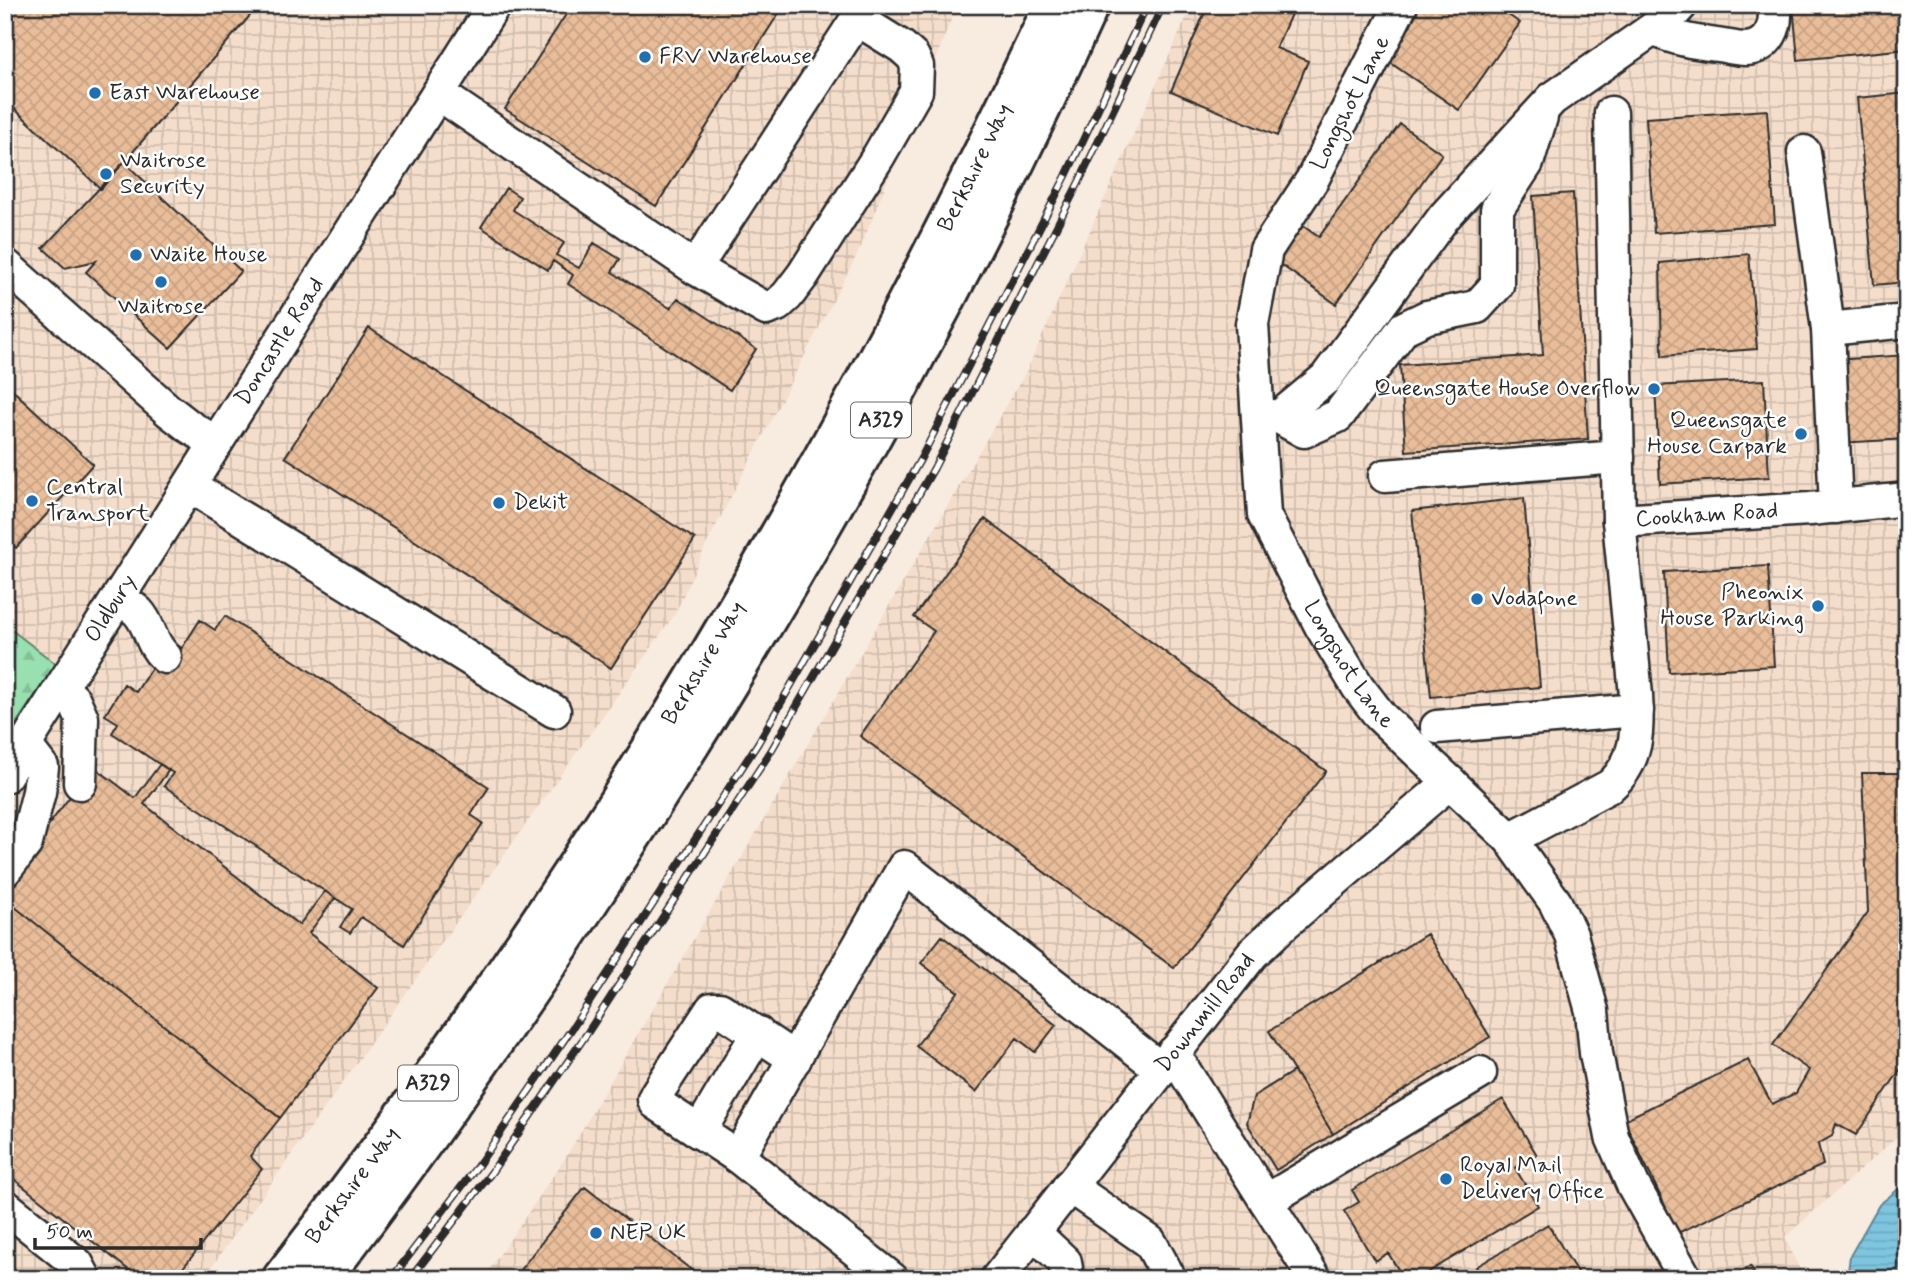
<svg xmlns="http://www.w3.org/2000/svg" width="1912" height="1284" font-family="Mynerve,sans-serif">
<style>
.industrial{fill:url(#industrial-grid)}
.forest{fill:url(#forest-firs);stroke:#62866d;stroke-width:2}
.water{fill:url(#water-rules);stroke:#5d8797;stroke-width:2}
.building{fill:url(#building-cross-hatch);stroke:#2b2b2b;stroke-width:2}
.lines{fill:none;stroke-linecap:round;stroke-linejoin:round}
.minor-casing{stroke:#2b2b2b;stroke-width:37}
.highway-casing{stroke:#2b2b2b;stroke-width:44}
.minor{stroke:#fff;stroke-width:32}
.highway{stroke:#fff;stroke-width:38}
.rail-casing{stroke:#2b2b2b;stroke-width:8}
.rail{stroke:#fff;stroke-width:5;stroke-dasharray:16;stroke-linecap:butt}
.poi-dot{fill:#1f6fb2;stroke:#fff;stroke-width:2.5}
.labels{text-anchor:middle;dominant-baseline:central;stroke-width:5;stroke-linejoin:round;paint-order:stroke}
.shield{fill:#fff;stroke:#6b6b6b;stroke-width:2}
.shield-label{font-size:21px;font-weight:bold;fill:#2b2b2b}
.poi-label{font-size:23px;fill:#2b2b2b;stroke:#fff;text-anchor:start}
.street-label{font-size:23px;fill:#2b2b2b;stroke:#fff}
</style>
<defs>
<pattern id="industrial-grid" width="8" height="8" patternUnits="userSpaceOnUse" patternTransform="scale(1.75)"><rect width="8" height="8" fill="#f4ddcb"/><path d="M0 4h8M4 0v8" fill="none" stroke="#d1beae"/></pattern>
<pattern id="forest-firs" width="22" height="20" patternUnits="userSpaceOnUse" patternTransform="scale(1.75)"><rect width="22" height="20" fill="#98e0af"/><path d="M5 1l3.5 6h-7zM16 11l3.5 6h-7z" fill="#83c097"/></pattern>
<pattern id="water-rules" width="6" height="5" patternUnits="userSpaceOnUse" patternTransform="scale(1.75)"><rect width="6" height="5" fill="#7ec5df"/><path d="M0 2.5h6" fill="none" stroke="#6da9c0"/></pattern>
<pattern id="building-cross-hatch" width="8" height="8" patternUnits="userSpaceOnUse" patternTransform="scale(1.75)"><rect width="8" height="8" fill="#e9bd99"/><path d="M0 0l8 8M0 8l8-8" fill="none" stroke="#c8a384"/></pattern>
</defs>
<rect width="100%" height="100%" fill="#f8ebe0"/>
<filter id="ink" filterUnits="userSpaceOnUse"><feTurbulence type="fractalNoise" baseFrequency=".0143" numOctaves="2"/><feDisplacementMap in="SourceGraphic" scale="14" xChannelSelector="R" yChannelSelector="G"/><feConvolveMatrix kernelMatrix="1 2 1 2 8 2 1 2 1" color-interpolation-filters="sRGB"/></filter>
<g filter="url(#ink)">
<path class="industrial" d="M5 5H957L860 249 707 543 675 614 203 1279H5Z
M1192 5H1907V1128L1785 1237 1804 1279H483L566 1157 1026 372Z"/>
<path class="forest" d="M5 625 56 664 5 740Z"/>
<path class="water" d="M1907 1182V1279H1847L1850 1256 1879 1205Z"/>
<path class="building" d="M5 5H248L254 11 101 189 5 100Z
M572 5H784L656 206 505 109Z
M1208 5H1295L1276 48 1308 61 1277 136 1171 91Z
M1409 5H1494L1520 23 1459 110 1376 53Z
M1793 5H1907V49L1798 60Z
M1907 93V282L1874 285 1857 98Z
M1767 110 1775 224 1654 233 1646 118Z
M1400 124 1442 154 1336 304 1277 262 1303 226 1319 237Z
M124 162 241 271 170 348 86 272 96 261 65 268 43 248Z
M506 188 520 197 513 210 564 243 556 255 579 268 594 243 620 259 612 272 670 308 678 298 756 349 730 390 568 284 573 275 553 261 548 270 481 227Z
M1573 193 1588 439 1406 451 1400 365 1543 355 1533 196Z
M1749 254 1757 349 1662 356 1660 263Z
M369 328 695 539 611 668 285 457Z
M1907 355V439L1839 443 1834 360Z
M1764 380 1769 477 1660 484 1655 386Z
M5 383 93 464 16 548 5 539Z
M1524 498 1540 687 1431 697 1412 511Z
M985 519 1326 771 1174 968 860 736 934 631 914 617Z
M1768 566 1774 666 1669 672 1664 572Z
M225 616 489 787 471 815 483 823 404 945 361 917 350 933 340 927 352 909 164 786 173 773 112 733 118 723 105 715 124 684 136 692 157 659 161 662 174 643 182 648 200 620 215 630Z
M1907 761V1060L1856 1135 1836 1124 1832 1136 1818 1144 1823 1165 1678 1233 1624 1120 1748 1060 1772 1104 1796 1093 1809 1070 1773 1045 1868 912 1862 773H1906Z
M160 764 169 770 144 804 299 925 325 891 335 898 309 933 378 988 280 1118 5 899V883L93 766 135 798Z
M5 899 280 1118 250 1156 262 1169 174 1279H140L5 1172Z
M1427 934 1490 1037 1333 1134 1269 1031Z
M942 936 1056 1025 1035 1052 1017 1038 976 1092 916 1046 958 992 921 963Z
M1294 1071 1333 1134 1276 1170 1247 1123 1254 1096Z
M1503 1099 1537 1155 1515 1168 1538 1206 1417 1279H1404L1388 1253 1375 1261 1344 1211 1359 1202 1352 1190Z
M585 1187 703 1279H513Z
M1548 1224 1581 1279H1483L1476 1267Z
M1750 1266 1754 1272 1748 1276 1751 1279H1731Z"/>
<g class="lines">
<defs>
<g id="minor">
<path id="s1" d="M1401 5 1312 180 1266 250 1252 324 1264 515 1321 626 1358 687 1381 717 1510 839 1555 902 1571 935 1592 1011 1596 1053 1612 1137 1633 1185 1686 1279"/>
<path d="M1653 29C1674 39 1694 42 1717 45 1726 46 1736 49 1745 49 1769 48 1778 26 1774 5"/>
<path d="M439 94 695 268 766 309 777 305 787 296 803 275 878 157 916 91 917 66 913 57 902 47 857 19"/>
<path d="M1804 152 1828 329 1836 507"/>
<path d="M5 265 168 410 190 427 216 443"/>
<path d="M695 268 866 5"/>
<path d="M1828 329 1907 321"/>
<path d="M1258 414 1279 417 1326 378 1444 217 1552 99 1670 17 1681 5"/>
<path d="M1279 417 1304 431 1338 416 1404 328 1427 317 1477 307 1497 285V209L1527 163 1541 117"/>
<path d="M1385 476 1618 457"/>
<path d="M190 486 554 711"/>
<path id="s2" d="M1619 521 1810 509 1907 499"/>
<path d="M119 599C125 603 133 607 138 612 151 626 149 642 165 657"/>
<path d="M61 688 74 700 82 718 80 783"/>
<path d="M1437 727 1637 710"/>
<path id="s3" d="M5 776 494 5"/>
<path d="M1510 839 1610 786C1638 761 1638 731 1636 695L1619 521 1611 113"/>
<path d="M5 870 26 843 39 792 42 767 25 745"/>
<path d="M1173 1053 1315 1279"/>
<path d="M699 1132 758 1033"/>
<path d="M738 1157 656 1103 654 1099 657 1093 712 1009H720L795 1059"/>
<path d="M1069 1186 1150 1242 1170 1279"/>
<path d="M1266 1201 1480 1073"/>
<path d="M5 1206 77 1264 85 1279"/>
<path d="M1033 1232 1065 1262 1067 1276"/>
<path d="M892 1279 738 1157 904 867 1161 1069"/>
<path id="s4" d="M997 1279 1252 954 1285 923 1450 782"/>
</g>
<g id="highway">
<path id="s5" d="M282 1279C588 886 844 456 1054 5"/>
<path d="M321 1279C425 1144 521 1005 614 863 793 589 954 303 1089 5"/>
</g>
</defs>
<use href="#minor" class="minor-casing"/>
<use href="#highway" class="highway-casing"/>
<use href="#minor" class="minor"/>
<use href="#highway" class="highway"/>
<defs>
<path id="rail" d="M391 1279 479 1164 575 1024 758 743 920 460 1066 176 1147 5
M410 1279 491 1173 588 1032 771 751 934 468 1079 182 1163 5"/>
</defs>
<use href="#rail" class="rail-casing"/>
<use href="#rail" class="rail"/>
</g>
</g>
<g class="poi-dot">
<circle cx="645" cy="57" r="7"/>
<circle cx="95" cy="93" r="7"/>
<circle cx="106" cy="174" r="7"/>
<circle cx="136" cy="255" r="7"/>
<circle cx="161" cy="282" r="7"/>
<circle cx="1654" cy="389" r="7"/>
<circle cx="1801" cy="434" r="7"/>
<circle cx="32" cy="501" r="7"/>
<circle cx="499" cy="503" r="7"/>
<circle cx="1477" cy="599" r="7"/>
<circle cx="1818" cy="606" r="7"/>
<circle cx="1446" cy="1179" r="7"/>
<circle cx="596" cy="1233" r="7"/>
</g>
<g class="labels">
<g class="shield">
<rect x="851" y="402.5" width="60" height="35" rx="5"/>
<rect x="398" y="1065.5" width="60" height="35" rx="5"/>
</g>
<g class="shield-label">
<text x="881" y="420">A329</text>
<text x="428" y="1083">A329</text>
</g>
<g class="poi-label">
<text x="659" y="57">FRV Warehouse</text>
<text x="109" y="93">East Warehouse</text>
<text x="120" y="161">Waitrose<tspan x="120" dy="26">Security</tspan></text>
<text x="150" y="255">Waite House</text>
<text x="161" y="307" text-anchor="middle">Waitrose</text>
<text x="1640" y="389" text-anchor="end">Queensgate House Overflow</text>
<text x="1787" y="421" text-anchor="end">Queensgate<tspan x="1787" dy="26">House Carpark</tspan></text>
<text x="46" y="488">Central<tspan x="46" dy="26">Transport</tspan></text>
<text x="513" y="503">Dekit</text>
<text x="1804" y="593" text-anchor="end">Pheonix<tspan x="1804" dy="26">House Parking</tspan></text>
<text x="1491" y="599">Vodafone</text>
<text x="1460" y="1166">Royal Mail<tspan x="1460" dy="26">Delivery Office</tspan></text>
<text x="610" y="1233">NEP UK</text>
</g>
<g class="street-label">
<text transform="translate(1351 103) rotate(-63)">Longshot Lane</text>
<text stroke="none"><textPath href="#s5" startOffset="1312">Berkshire Way</textPath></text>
<text stroke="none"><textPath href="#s3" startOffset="514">Doncastle Road</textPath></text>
<text stroke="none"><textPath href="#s2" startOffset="88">Cookham Road</textPath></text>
<text stroke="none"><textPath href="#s3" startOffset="198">Oldbury</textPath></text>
<text stroke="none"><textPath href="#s5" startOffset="747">Berkshire Way</textPath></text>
<text stroke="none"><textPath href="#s1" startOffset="719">Longshot Lane</textPath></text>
<text stroke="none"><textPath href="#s4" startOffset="338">Downmill Road</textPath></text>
<text stroke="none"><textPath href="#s5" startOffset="117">Berkshire Way</textPath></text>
</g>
</g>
<rect width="1912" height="1284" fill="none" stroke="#fff" stroke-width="28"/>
<rect x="14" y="14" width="1884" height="1256" fill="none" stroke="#2b2b2b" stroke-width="2.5" filter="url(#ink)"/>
<path d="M35 1238v10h166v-10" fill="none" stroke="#2b2b2b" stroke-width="3.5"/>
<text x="46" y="1238" font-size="21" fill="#2b2b2b" stroke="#ffffff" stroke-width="5" paint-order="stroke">50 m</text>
</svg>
